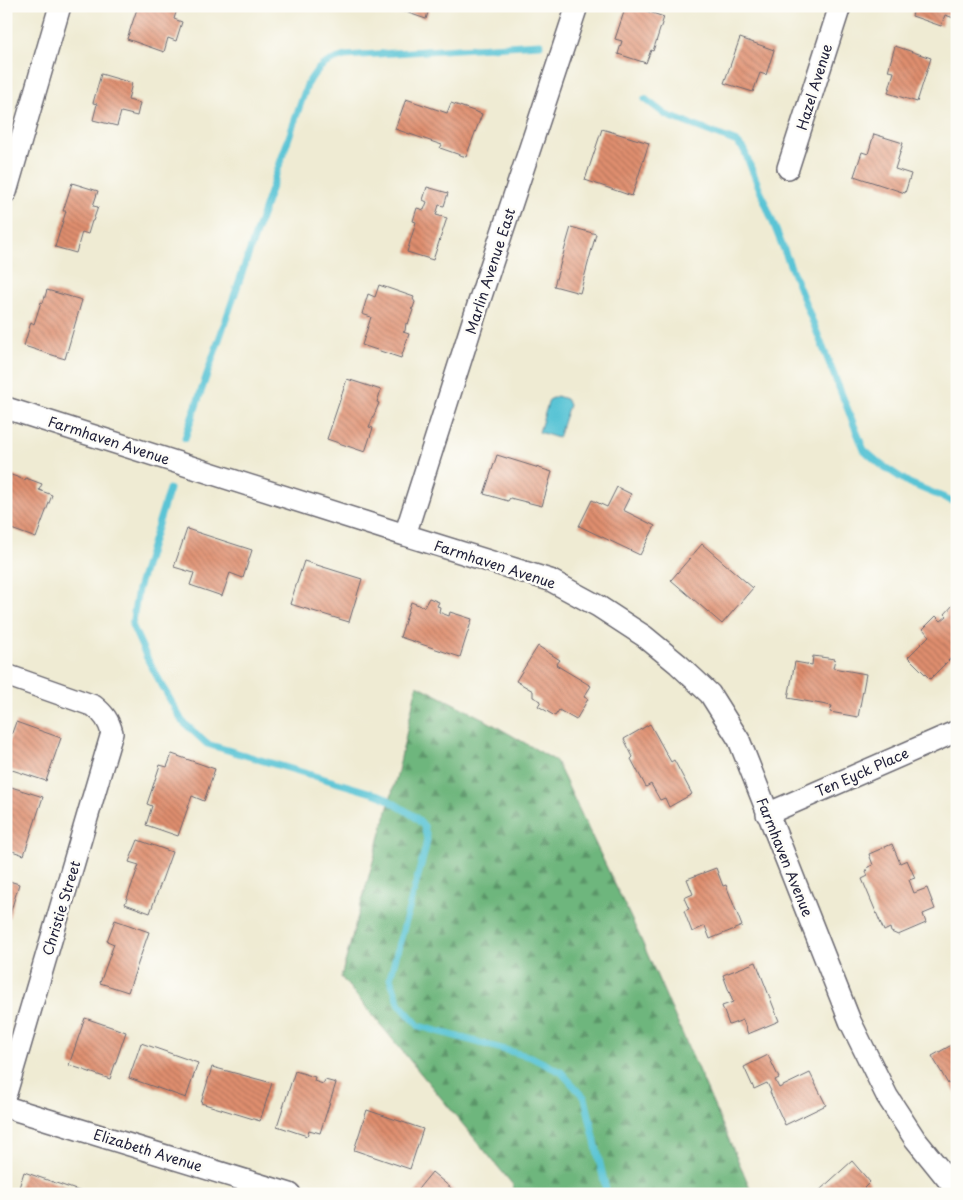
<svg xmlns="http://www.w3.org/2000/svg" width="963" height="1200" font-family="'Playpen Sans',sans-serif">
<style>
.forest{fill:url(#forest-firs);stroke:#486c5c}
.water{fill:#5ac4d5;stroke:#3e7388}
.lines{fill:none;stroke-linecap:round;stroke-linejoin:round}
.stream{stroke:#5ac4d5;stroke-width:7}
.building{fill:url(#building-back-hatch)}
.street-casing{stroke:#6a6870;stroke-width:24}
.street{stroke:#fff;stroke-width:21}
.labels{text-anchor:middle;dominant-baseline:central;stroke-width:5;stroke-linejoin:round;paint-order:stroke}
.street-label{font-size:14px;fill:#22223b;stroke:#fdfcf7}
</style>
<defs>
<pattern id="forest-firs" width="22" height="20" patternUnits="userSpaceOnUse" patternTransform="scale(1.25)"><rect width="22" height="20" fill="#6eb67d"/><path d="M5 1l3.5 6h-7zM16 11l3.5 6h-7z" fill="#5a9468"/></pattern>
<pattern id="building-back-hatch" width="6" height="6" patternUnits="userSpaceOnUse" patternTransform="scale(1.25)"><rect width="6" height="6" fill="#df8e6e"/><path d="M-1 5l2 2M0 0l6 6M5-1l2 2" fill="none" stroke="#b4745c"/></pattern>
</defs>
<rect width="100%" height="100%" fill="#fdfcf7"/>
<filter id="ink" filterUnits="userSpaceOnUse"><feTurbulence type="fractalNoise" baseFrequency=".02" numOctaves="2"/><feDisplacementMap in="SourceGraphic" scale="10" xChannelSelector="R" yChannelSelector="G"/><feConvolveMatrix kernelMatrix="1 2 1 2 8 2 1 2 1" color-interpolation-filters="sRGB"/></filter>
<filter id="wash" filterUnits="userSpaceOnUse"><feTurbulence type="fractalNoise" baseFrequency=".0096" numOctaves="4" result="noise"/><feDisplacementMap in="SourceGraphic" scale="20" xChannelSelector="R" yChannelSelector="G"/><feGaussianBlur stdDeviation="1.12" result="paint"/><feColorMatrix in="noise" values="0 0 0 0 0 0 0 0 0 0 0 0 0 0 0 0 0 1.4 0 .05"/><feComposite in="paint" operator="in"/></filter>
<g filter="url(#wash)">
<rect width="100%" height="100%" fill="#efebd3"/>
<path class="forest" d="M417 685 480 717 556 761 639 935 751 1190 750 1194H512L513 1185 341 977 398 771Z"/>
<path class="water" d="M557 396 566 399 569 405 558 438 539 432 549 400Z"/>
<g class="lines">
<path class="stream" d="M645 99 666 115 737 142 744 150 864 450 880 464 909 483 957 503
M185 438 307 85C318 66 324 62 345 56L540 44
M169 489 138 589 132 625 148 660 182 721 207 744 382 796 414 816 424 826 427 839 425 850 390 978 400 1005 419 1026 531 1057 561 1072 585 1098 607 1194"/>
</g>
<g id="blocks">
<path class="building" d="M138 6H178L174 19 182 22 176 41 168 38 164 52 127 39Z
M388 6H430L426 19Z
M626 6H632L664 17 653 51 651 50 646 63 618 54 622 41 615 39Z
M915 6H957V19L945 15 941 26 912 16Z
M740 38 774 50 766 75 760 73 753 92 724 83Z
M895 46 931 58 917 102 888 93 894 72 888 71Z
M101 74 132 83 128 100 140 103 137 116 121 112 117 126 93 120 97 104 93 103Z
M406 99 447 113 451 103 482 114 466 157 440 148 442 145 395 129Z
M602 129 649 143 632 196 585 180Z
M874 134 903 143 895 169 911 174 905 193 854 176 862 152 868 154Z
M72 183 98 191 93 206 98 207 93 221H92L88 234 82 232 76 253 55 247 66 211H63Z
M427 187 448 193 444 206 439 205 436 215 447 218 433 260 407 252 416 222 413 221 417 208 424 210 427 202 423 200Z
M571 227 596 234 580 293 554 286Z
M379 285 414 297 413 299 415 302 413 308 411 309 413 310 408 324 406 323 405 331 403 332 409 334 401 358 362 345 371 317 362 314 368 294 375 297Z
M47 290 82 300 65 359 24 346 31 322 34 324 41 302 43 303Z
M347 379 381 390 377 402 379 403 369 427 373 428 365 452 327 439Z
M497 455 552 472 542 506 510 498 508 501 484 494Z
M6 473 25 480 26 478 42 484 39 490 52 495 36 538 6 527Z
M617 487 631 494 623 510 655 526 640 555 579 526 592 500 607 507Z
M187 529 252 550 243 578 230 573 222 596 190 585 194 573 174 567Z
M702 544 753 588 722 624 671 580Z
M304 561 362 579 349 622 290 604Z
M429 598 439 602 437 606 440 607 439 612 449 616 450 612 472 619 460 657 400 637 411 602 424 607Z
M953 605 955 607 957 605V652L930 679 908 657 929 636 923 629 936 616 941 621 947 616 945 614Z
M538 646 560 660 556 665 591 686 584 697 588 699 576 720 559 710 555 716 538 706 541 701 533 697V691L516 681Z
M813 656 835 659 833 668 866 674 858 717 830 712 832 706 788 698 795 662 812 665Z
M16 722 61 738 46 781 6 768V749Z
M650 724 671 762 674 760 692 794 669 807 665 798 660 800 651 784 646 787 631 759 633 757 624 739Z
M172 754 215 769 204 801 192 796 178 836 146 825 152 806 147 804 160 765 167 767Z
M8 786 43 797 24 855 6 849V790Z
M138 840 172 852 150 913 125 904 139 865 129 862Z
M892 844 900 863 907 860 915 878 909 880 914 893 927 888 935 909 923 914 926 923 898 935 891 932 890 928 884 931 862 879 868 876 866 872 868 867 873 865 869 854Z
M716 868 723 886 726 885 742 926 710 939 705 926 692 932 684 911 689 909 684 898 693 894 687 879Z
M6 880 19 884 7 924H6Z
M115 920 149 932 128 992 100 983 114 944 107 941Z
M756 962 779 1021 748 1034 743 1020 729 1025 722 1006 733 1002 723 975Z
M85 1018 126 1032 110 1079 69 1065Z
M957 1042V1096L950 1083 948 1084 932 1056Z
M141 1043 198 1063 186 1098 129 1078Z
M768 1055 779 1078 775 1080 779 1088 810 1073 826 1105 785 1125 770 1092 771 1091 767 1083 754 1089 744 1067Z
M212 1067 272 1083 260 1121 201 1103Z
M295 1071 315 1077 314 1081 323 1084 325 1080 336 1083 320 1133 309 1130 307 1136 277 1126Z
M367 1110 423 1129 410 1169 354 1150Z
M852 1161 870 1182 864 1188 869 1194H823L820 1190Z
M24 1172 85 1193V1194H17Z
M432 1172 458 1194H414Z"/>
</g>
</g>
<g filter="url(#ink)">
<use href="#blocks" fill-opacity="0" stroke="#6a6870" stroke-width="1"/>
<g class="lines">
<defs>
<path id="street" d="M788 168 840 6
M6 192 60 6
M6 408 405 535 550 580 598 606 644 636 678 664 710 694 739 740 850 1021 887 1096 915 1139 957 1191
M405 535 481 296 577 6
M6 675 94 706C104 714 109 721 112 733L6 1093
M767 814 957 731
M6 1107 290 1194"/>
</defs>
<use href="#street" class="street-casing"/>
<use href="#street" class="street"/>
</g>
</g>
<g class="labels">
<g class="street-label">
<text transform="translate(814 87) rotate(-73)">Hazel Avenue</text>
<text transform="translate(490 271) rotate(-72)">Marlin Avenue East</text>
<text transform="translate(109 440) rotate(18)">Farmhaven Avenue</text>
<text transform="translate(495 564) rotate(18)">Farmhaven Avenue</text>
<text transform="translate(862 772) rotate(-24)">Ten Eyck Place</text>
<text transform="translate(785 857) rotate(68)">Farmhaven Avenue</text>
<text transform="translate(61 908) rotate(-73)">Christie Street</text>
<text transform="translate(148 1150) rotate(17)">Elizabeth Avenue</text>
</g>
</g>
<rect width="963" height="1200" fill="none" stroke="#fdfcf7" stroke-width="25"/>
</svg>
